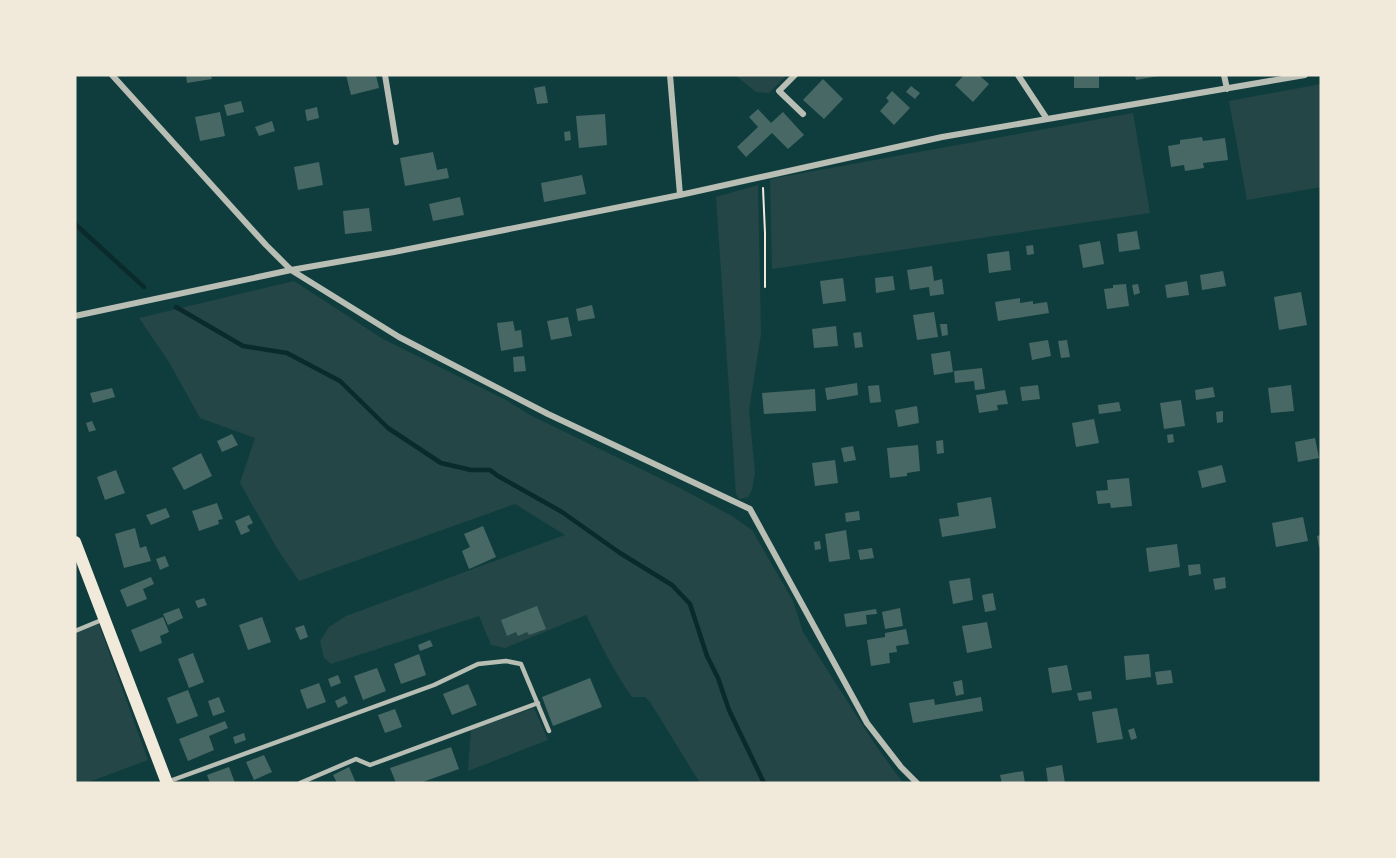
<svg xmlns="http://www.w3.org/2000/svg" width="1396" height="858" font-family="'Roboto Condensed',sans-serif">
<style>
.green{fill:#244646}
.lines{fill:none;stroke-linecap:round;stroke-linejoin:round}
.stream{stroke:#0a2a2b;stroke-width:4.5}
.building{fill:#486865}
.path{stroke:#f1e9da;stroke-width:2}
.service{stroke:#b8beb3;stroke-width:4.5}
.minor{stroke:#b8beb3;stroke-width:6}
.secondary{stroke:#f1e9da;stroke-width:12}
</style>
<rect width="100%" height="100%" fill="#0f3d3e"/>
<path class="green" d="M735 75H785V77L769 93 756 92Z
M1321 84V187L1247 200 1229 101Z
M1133 113 1150 213 772 269 770 179Z
M758 185 761 334 749 410 755 473 752 490 748 497 739 499 736 494 716 197Z
M294 281 383 339 506 400 530 415 678 487 732 516 752 530 793 601 803 632 874 743 903 783H700L650 702 645 697H632C614 672 600 643 586 615L505 648 491 645 479 616 331 664 324 658 320 641 329 627 346 616 565 535 515 504 299 581 278 550 240 483 255 438 200 418 169 362 139 318Z
M98 622 148 760 86 783H75V632Z
M534 708 548 740 468 771 471 730Z"/>
<g class="lines">
<path class="stream" d="M75 224 144 287
M176 307 243 346 287 353 340 381 388 428 441 463 471 470H490L498 476 562 512 620 553 672 585 690 604 707 656 718 678 729 710 764 783"/>
</g>
<path class="building" d="M186 75H211L212 79 187 83Z
M346 75H376L379 88 351 95Z
M964 75H979L989 84 973 102 955 85Z
M1074 75H1099V88H1074Z
M1135 75H1158V76L1136 80Z
M823 79 843 99 824 119 803 100Z
M545 86 548 103 537 104 534 88Z
M911 86 920 93 915 99 906 92Z
M892 91 910 108 894 125 880 111 889 101 886 98Z
M241 101 244 112 227 116 224 105Z
M317 107 319 118 307 121 305 110Z
M758 109 771 123 783 112 804 135 788 149 772 133 746 157 737 147 758 127 749 117Z
M220 112 225 136 200 141 195 117Z
M605 114 607 145 579 148 576 116Z
M272 121 275 131 259 136 255 127Z
M570 131 571 140 565 141 564 132Z
M1202 137 1203 141 1225 138 1228 160 1203 163 1204 168 1185 171 1184 165 1171 167 1168 146 1180 144V140Z
M433 152 437 170 447 168 449 178 405 186 400 158Z
M319 162 323 185 298 190 294 167Z
M582 175 586 194 544 202 541 183Z
M460 197 464 215 433 221 429 204Z
M369 208 372 231 345 234 343 211Z
M1137 231 1140 249 1119 252 1117 234Z
M1100 241 1104 264 1083 268 1079 245Z
M1033 245 1034 254 1027 255 1026 246Z
M1009 251 1011 270 989 273 987 254Z
M932 266 934 281 942 279 944 294 930 296 929 287 910 290 907 270Z
M1223 271 1226 286 1202 290 1200 275Z
M893 276 895 290 876 293 875 278Z
M843 278 846 301 823 304 820 281Z
M1187 281 1189 295 1167 298 1165 285Z
M1126 284 1129 306 1107 309 1104 289 1113 288V285Z
M1138 284 1140 293 1134 295 1132 285Z
M1301 292 1307 325 1279 330 1274 297Z
M1020 298V303L1033 301V304L1047 302 1049 313 998 321 995 302Z
M592 305 595 318 578 321 576 309Z
M934 312 938 337 917 340 913 315Z
M568 317 572 336 551 340 547 321Z
M513 321 515 331 521 330 523 347 501 351 497 323Z
M940 324H947L948 335 942 336Z
M836 326 838 346 814 348 812 329Z
M861 332 863 347 855 348 853 333Z
M1048 340 1051 356 1032 360 1029 343Z
M1067 340 1070 357 1061 358 1058 341Z
M950 351 953 372 934 375 931 354Z
M524 356 526 371 514 372 513 357Z
M982 368 985 389 975 390 974 381 955 383 954 371Z
M857 383 858 395 827 400 825 388Z
M879 385 881 402 870 403 868 386Z
M1038 385 1040 399 1022 401 1020 387Z
M1291 385 1294 411 1271 413 1268 388Z
M1213 387 1215 397 1196 400 1195 390Z
M112 388 115 397 93 403 90 393Z
M815 389 816 411 764 414 762 393Z
M1005 390 1008 404 997 405 998 410 979 413 976 395Z
M1181 400 1185 426 1164 429 1160 403Z
M1119 402 1121 411 1099 414 1098 405Z
M917 406 919 423 898 427 895 410Z
M1223 411V422L1217 423 1216 412Z
M1094 419 1099 443 1076 447 1072 423Z
M92 421 96 430 89 432 86 423Z
M232 434 238 445 222 452 217 441Z
M1173 434 1174 442 1168 443 1167 435Z
M1315 438 1319 458 1298 462 1295 442Z
M943 440 944 453 937 454 936 441Z
M918 445 920 471 907 473V476L890 478 887 448Z
M853 446 856 460 844 462 841 448Z
M201 453 212 476 184 490 172 468Z
M835 460 838 483 815 486 812 463Z
M1222 465 1226 482 1202 488 1198 471Z
M116 470 125 493 105 500 97 477Z
M1129 478 1132 506 1111 508 1110 503 1098 504 1096 491 1108 490 1107 480Z
M991 497 996 528 942 537 939 519 959 516 957 503Z
M217 503 223 519 218 520 219 524 199 531 192 511Z
M166 508 170 517 151 525 146 515Z
M859 511 860 520 846 522 845 513Z
M249 515 253 523 247 526 250 531 241 535 235 521Z
M1303 517 1308 541 1276 547 1272 523Z
M483 526 496 557 469 569 462 551 470 547 464 534Z
M135 528 140 548 146 546 151 561 124 568 115 534Z
M846 530 850 559 829 562 825 534Z
M1321 535V547H1319L1317 536Z
M820 541 821 549 815 550 814 542Z
M1177 544 1180 567 1149 572 1146 548Z
M872 548 874 558 860 560 858 550Z
M165 556 169 566 160 570 156 559Z
M1200 564 1201 574 1189 576 1188 565Z
M151 577 154 584 143 589 147 599 127 607 120 590Z
M1225 577 1226 588 1215 590 1213 579Z
M970 578 973 600 953 604 949 581Z
M993 593 996 610 985 612 982 595Z
M204 598 207 605 198 608 195 601Z
M537 606 546 629 529 635 527 632 518 636 516 632 507 636 501 620Z
M179 608 183 618 168 625 163 614Z
M900 608 903 626 885 629 882 612Z
M876 609 877 614 866 615 867 624 846 627 844 614Z
M163 617 169 632 160 636 162 643 140 652 131 630Z
M262 617 271 642 248 650 239 625Z
M987 622 992 648 967 653 962 626Z
M304 625 308 637 300 640 295 628Z
M906 629 909 644 896 646 897 652 889 653 890 663 871 666 867 640 885 637V633Z
M430 640 433 646 420 651 418 645Z
M193 653 204 682 189 688 178 659Z
M419 654 426 675 401 684 394 664Z
M1149 654 1151 677 1126 680 1124 656Z
M1067 665 1072 690 1052 693 1048 668Z
M377 668 386 691 363 700 354 676Z
M1171 670 1173 683 1157 685 1155 672Z
M338 675 341 683 331 687 328 679Z
M590 678 602 707 553 726 542 697Z
M962 680 964 694 956 696 953 682Z
M319 683 326 702 307 709 300 690Z
M468 684 477 705 452 715 443 694Z
M188 690 198 716 177 724 167 698Z
M1091 691 1092 699 1079 701 1077 693Z
M345 696 348 703 338 708 335 701Z
M219 697 225 712 213 716 208 701Z
M981 697 983 711 913 723 909 703 934 699 935 705Z
M1117 708 1123 739 1097 743 1092 712Z
M395 709 402 727 385 733 378 715Z
M225 721 228 728 209 736 214 750 188 761 179 739Z
M1134 728 1137 738 1131 740 1128 730Z
M244 733 246 740 235 744 233 737Z
M451 747 459 769 420 783H396L390 768Z
M264 755 272 772 254 780 246 762Z
M1062 765 1065 783H1048L1046 768Z
M229 767 235 783H210L207 775Z
M349 767 356 783H337L333 775Z
M1023 771 1025 783H1002L1000 775Z"/>
<g class="lines">
<path class="path" d="M763 188 765 233V287"/>
<path class="service" d="M75 631 104 619
M167 782 434 685 478 664 506 661 521 664 549 731
M300 783 356 759 370 765 538 703"/>
<path class="minor" d="M112 75 266 245 291 270 399 337 548 414 750 509 867 723 901 767 917 783
M385 75 396 142
M670 75 680 195
M795 75 779 91 803 114
M1018 75 1047 119
M1224 75 1227 89
M75 316 291 270 394 252 680 195 942 137 1305 75"/>
<path class="secondary" d="M75 542 167 783"/>
</g>
<rect width="1396" height="858" fill="none" stroke="#f1e9da" stroke-width="153"/>
</svg>
